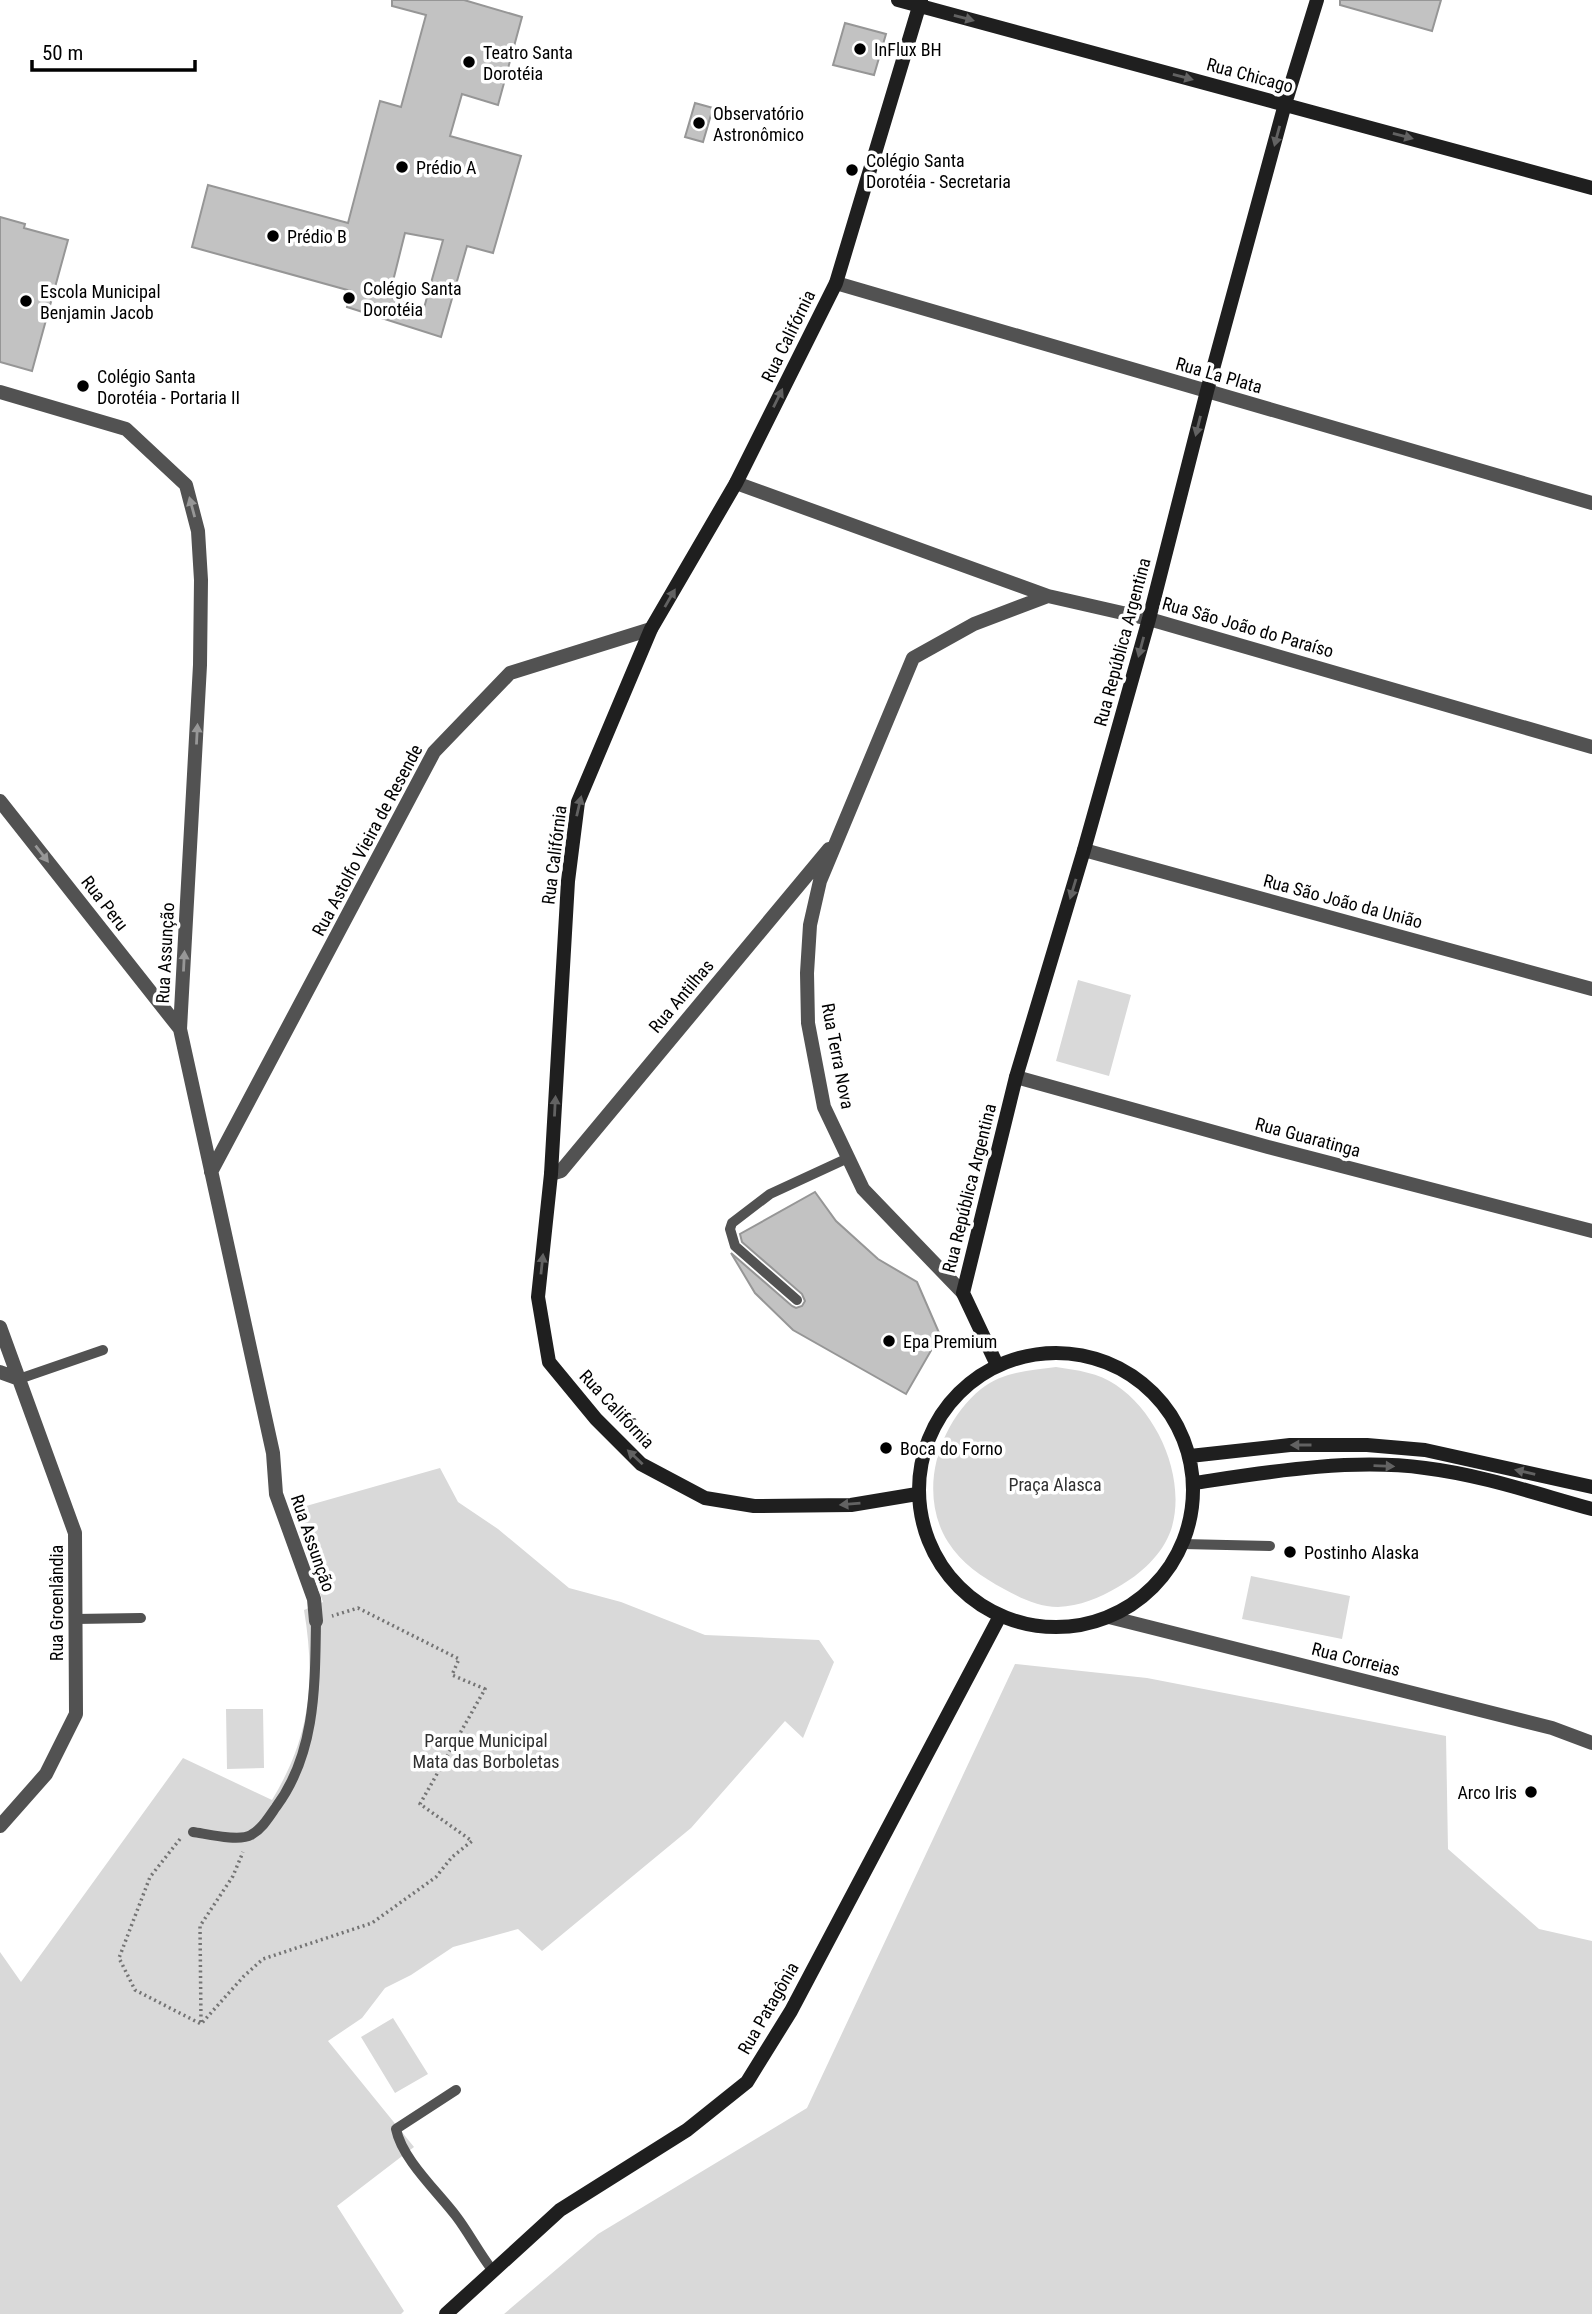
<svg xmlns="http://www.w3.org/2000/svg" width="1592" height="2314" font-family="'Roboto Condensed',sans-serif">
<style>
.green{fill:#d9d9d9}
.building{fill:#c2c2c2;stroke:#969696;stroke-width:2;fill-rule:evenodd}
.lines{fill:none;stroke-linecap:round;stroke-linejoin:round}
.path{stroke:#747474;stroke-width:3.5;stroke-dasharray:2 3.5;stroke-linecap:butt}
.lane{stroke:#525252;stroke-width:10}
.street{stroke:#525252;stroke-width:14}
.secondary{stroke:#1f1f1f;stroke-width:14}
.oneway{fill:#626262}
.oneway2{fill:#979797}
.poi-dot{fill:#000;stroke:#fff;stroke-width:2.5}
.labels{text-anchor:middle;dominant-baseline:central;stroke-width:7;stroke-linejoin:round;paint-order:stroke}
.poi-label{font-size:18px;fill:#000;stroke:#fff;text-anchor:start}
.street-label{font-size:18px;fill:#000;stroke:#fff}
.park-label{font-size:18px;fill:#303030;stroke:#fff}
</style>
<rect width="100%" height="100%" fill="#fff"/>
<path class="green" d="M1078 980 1131 995 1109 1076 1056 1061Z
M1056 1367C1077 1370 1099 1373 1116 1385 1159 1414 1187 1480 1171 1530 1162 1555 1141 1574 1118 1587 1099 1598 1080 1606 1058 1607 1038 1607 1021 1598 1004 1589 982 1577 961 1563 948 1542 917 1493 938 1424 981 1389 1002 1372 1031 1370 1056 1367Z
M440 1468 458 1502 498 1529 569 1588 621 1602 705 1635 819 1640 834 1662 803 1738 785 1721 691 1828 542 1951 518 1929 453 1947 411 1975 385 1988 362 2018 328 2041 414 2147 337 2206 404 2311 401 2314H0V1952L21 1982 183 1758 272 1800C310 1737 316 1682 304 1610L323 1602 292 1510Z
M1251 1576 1350 1596 1342 1639 1242 1619Z
M1015 1664 1147 1678 1446 1736 1448 1849 1539 1929 1592 1941V2314H504L598 2234 807 2108Z
M226 1709H263L264 1768 227 1769Z
M393 2018 428 2074 395 2093 361 2037Z"/>
<path class="building" d="M392 0H464L522 17 498 105 462 94 450 136 521 156 493 253 467 246 441 337 347 307 351 291 192 247 208 185 348 223 380 101 401 107 426 15 392 6ZM405 233 443 240 424 308 389 297Z
M1340 0H1441L1432 31 1340 5Z
M845 23 886 34 874 75 833 65Z
M695 103 713 108 703 142 685 137Z
M0 217 25 224 24 228 68 240 32 371 0 362Z
M815 1192 836 1221 878 1259 917 1282 940 1335 906 1394 793 1330 755 1293 731 1253 792 1306 796 1308 802 1306 805 1301 802 1294 742 1242 740 1234Z"/>
<g class="lines">
<path class="path" d="M180 1839 150 1877 119 1958 135 1990 201 2024 244 1976 263 1959 372 1923 436 1877 452 1857 472 1841 420 1804 485 1689 452 1675 459 1659 358 1608 332 1616
M201 2022 200 1926 233 1876 243 1852"/>
<path class="lane" d="M797 1300 735 1246 730 1229 732 1223 770 1194 848 1158
M19 1379 103 1350
M1183 1544 1270 1546
M75 1619 141 1618
M193 1832C207 1834 239 1842 251 1835 262 1829 269 1817 276 1807 316 1753 315 1686 316 1621
M456 2090 396 2129C402 2159 437 2191 456 2216 469 2233 479 2253 493 2271"/>
<path class="street" d="M836 283 1592 503
M0 392 126 429 186 485 198 531 201 580 200 665 180 1029 273 1453 276 1494 314 1599 316 1621
M736 483 1048 596 1149 619 1592 747
M0 801 180 1029
M1084 850 1592 989
M1016 1077 1268 1147 1592 1231
M211 1172 434 752 510 673 651 629
M551 1174 561 1171 829 849
M963 1293 863 1189 824 1107 808 1023 807 973 810 925 820 881 913 658 974 624 1048 596
M0 1327 75 1533 76 1714 46 1774 0 1826
M0 1372 19 1379
M1109 1617 1552 1728 1592 1743"/>
<path class="secondary" d="M898 0 1592 188
M919 1490a137 137 0 1 1 274 0a137 137 0 1 1-274 0Z
M997 1365 963 1293 1016 1077 1084 850 1149 619 1207 391 1285 104 1317 0
M1190 1456 1290 1445H1367L1425 1450 1592 1487
M1194 1483C1268 1472 1350 1458 1425 1468 1482 1475 1537 1494 1592 1509
M917 1494 851 1505 754 1506 705 1498 641 1464 596 1419 549 1362 538 1297 551 1174 568 881 578 802 651 629 736 483 836 283 921 0
M446 2314 560 2210 687 2130 747 2082 791 2011 1000 1616"/>
</g>
<defs><path id="oneway-solid" d="M-6-.8H1V-3.2L6.5 0L1 3.2V.8H-6Z" transform="scale(1.75)"/></defs>
<g class="oneway">
<use href="#oneway-solid" transform="translate(964 18) rotate(15)"/>
<use href="#oneway-solid" transform="translate(1183 77) rotate(15)"/>
<use href="#oneway-solid" transform="translate(1277 136) rotate(105)"/>
<use href="#oneway-solid" transform="translate(1403 136) rotate(15)"/>
<use href="#oneway-solid" transform="translate(778 398) rotate(-64)"/>
<use href="#oneway-solid" transform="translate(1198 426) rotate(104)"/>
<use href="#oneway-solid" transform="translate(670 598) rotate(-60)"/>
<use href="#oneway-solid" transform="translate(1141 647) rotate(105)"/>
<use href="#oneway-solid" transform="translate(579 806) rotate(-77)"/>
<use href="#oneway-solid" transform="translate(1073 889) rotate(107)"/>
<use href="#oneway-solid" transform="translate(555 1106) rotate(-87)"/>
<use href="#oneway-solid" transform="translate(542 1264) rotate(-84)"/>
<use href="#oneway-solid" transform="translate(1301 1445) rotate(180)"/>
<use href="#oneway-solid" transform="translate(635 1457) rotate(-137)"/>
<use href="#oneway-solid" transform="translate(1384 1466) rotate(2)"/>
<use href="#oneway-solid" transform="translate(1525 1472) rotate(-167)"/>
<use href="#oneway-solid" transform="translate(850 1504) rotate(175)"/>
</g>
<g class="oneway2">
<use href="#oneway-solid" transform="translate(192 507) rotate(-105)"/>
<use href="#oneway-solid" transform="translate(197 734) rotate(-87)"/>
<use href="#oneway-solid" transform="translate(42 854) rotate(52)"/>
<use href="#oneway-solid" transform="translate(184 961) rotate(-87)"/>
</g>
<g class="poi-dot">
<circle cx="860" cy="49" r="7"/>
<circle cx="469" cy="62" r="7"/>
<circle cx="699" cy="123" r="7"/>
<circle cx="402" cy="167" r="7"/>
<circle cx="852" cy="170" r="7"/>
<circle cx="273" cy="236" r="7"/>
<circle cx="349" cy="298" r="7"/>
<circle cx="26" cy="301" r="7"/>
<circle cx="83" cy="386" r="7"/>
<circle cx="889" cy="1341" r="7"/>
<circle cx="886" cy="1448" r="7"/>
<circle cx="1290" cy="1552" r="7"/>
<circle cx="1531" cy="1792" r="7"/>
</g>
<g class="labels">
<g class="poi-label">
<text x="874" y="49">InFlux BH</text>
<text x="483" y="52">Teatro Santa<tspan x="483" dy="21">Dorotéia</tspan></text>
<text x="713" y="113">Observatório<tspan x="713" dy="21">Astronômico</tspan></text>
<text x="866" y="160">Colégio Santa<tspan x="866" dy="21">Dorotéia - Secretaria</tspan></text>
<text x="416" y="167">Prédio A</text>
<text x="287" y="236">Prédio B</text>
<text x="363" y="288">Colégio Santa<tspan x="363" dy="21">Dorotéia</tspan></text>
<text x="40" y="291">Escola Municipal<tspan x="40" dy="21">Benjamin Jacob</tspan></text>
<text x="97" y="376">Colégio Santa<tspan x="97" dy="21">Dorotéia - Portaria II</tspan></text>
<text x="903" y="1341">Epa Premium</text>
<text x="900" y="1448">Boca do Forno</text>
<text x="1304" y="1552">Postinho Alaska</text>
<text x="1517" y="1792" text-anchor="end">Arco Iris</text>
</g>
<g class="street-label">
<text transform="translate(1250 75) rotate(15)">Rua Chicago</text>
<text transform="translate(788 336) rotate(-64)">Rua Califórnia</text>
<text transform="translate(1219 375) rotate(16)">Rua La Plata</text>
<text transform="translate(1248 627) rotate(16)">Rua São João do Paraíso</text>
<text transform="translate(1122 642) rotate(-75)">Rua República Argentina</text>
<text transform="translate(367 840) rotate(-62)">Rua Astolfo Vieira de Resende</text>
<text transform="translate(554 855) rotate(-83)">Rua Califórnia</text>
<text transform="translate(1343 901) rotate(15)">Rua São João da União</text>
<text transform="translate(105 903) rotate(52)">Rua Peru</text>
<text transform="translate(165 953) rotate(-87)">Rua Assunção</text>
<text transform="translate(681 996) rotate(-50)">Rua Antilhas</text>
<text transform="translate(838 1056) rotate(79)">Rua Terra Nova</text>
<text transform="translate(1308 1137) rotate(15)">Rua Guaratinga</text>
<text transform="translate(969 1188) rotate(-76)">Rua República Argentina</text>
<text transform="translate(617 1409) rotate(47)">Rua Califórnia</text>
<text transform="translate(313 1543) rotate(71)">Rua Assunção</text>
<text transform="translate(56 1603) rotate(-90)">Rua Groenlândia</text>
<text transform="translate(1356 1659) rotate(14)">Rua Correias</text>
<text transform="translate(768 2008) rotate(-60)">Rua Patagônia</text>
</g>
<g class="park-label">
<text x="1055" y="1484">Praça Alasca</text>
<text x="486" y="1740">Parque Municipal<tspan x="486" dy="21">Mata das Borboletas</tspan></text>
</g>
</g>
<path d="M32 60v10h163v-10" fill="none" stroke="#000000" stroke-width="3.5"/>
<text x="42" y="60" font-size="21" fill="#000000" stroke="#ffffff" stroke-width="5" paint-order="stroke">50 m</text>
</svg>
